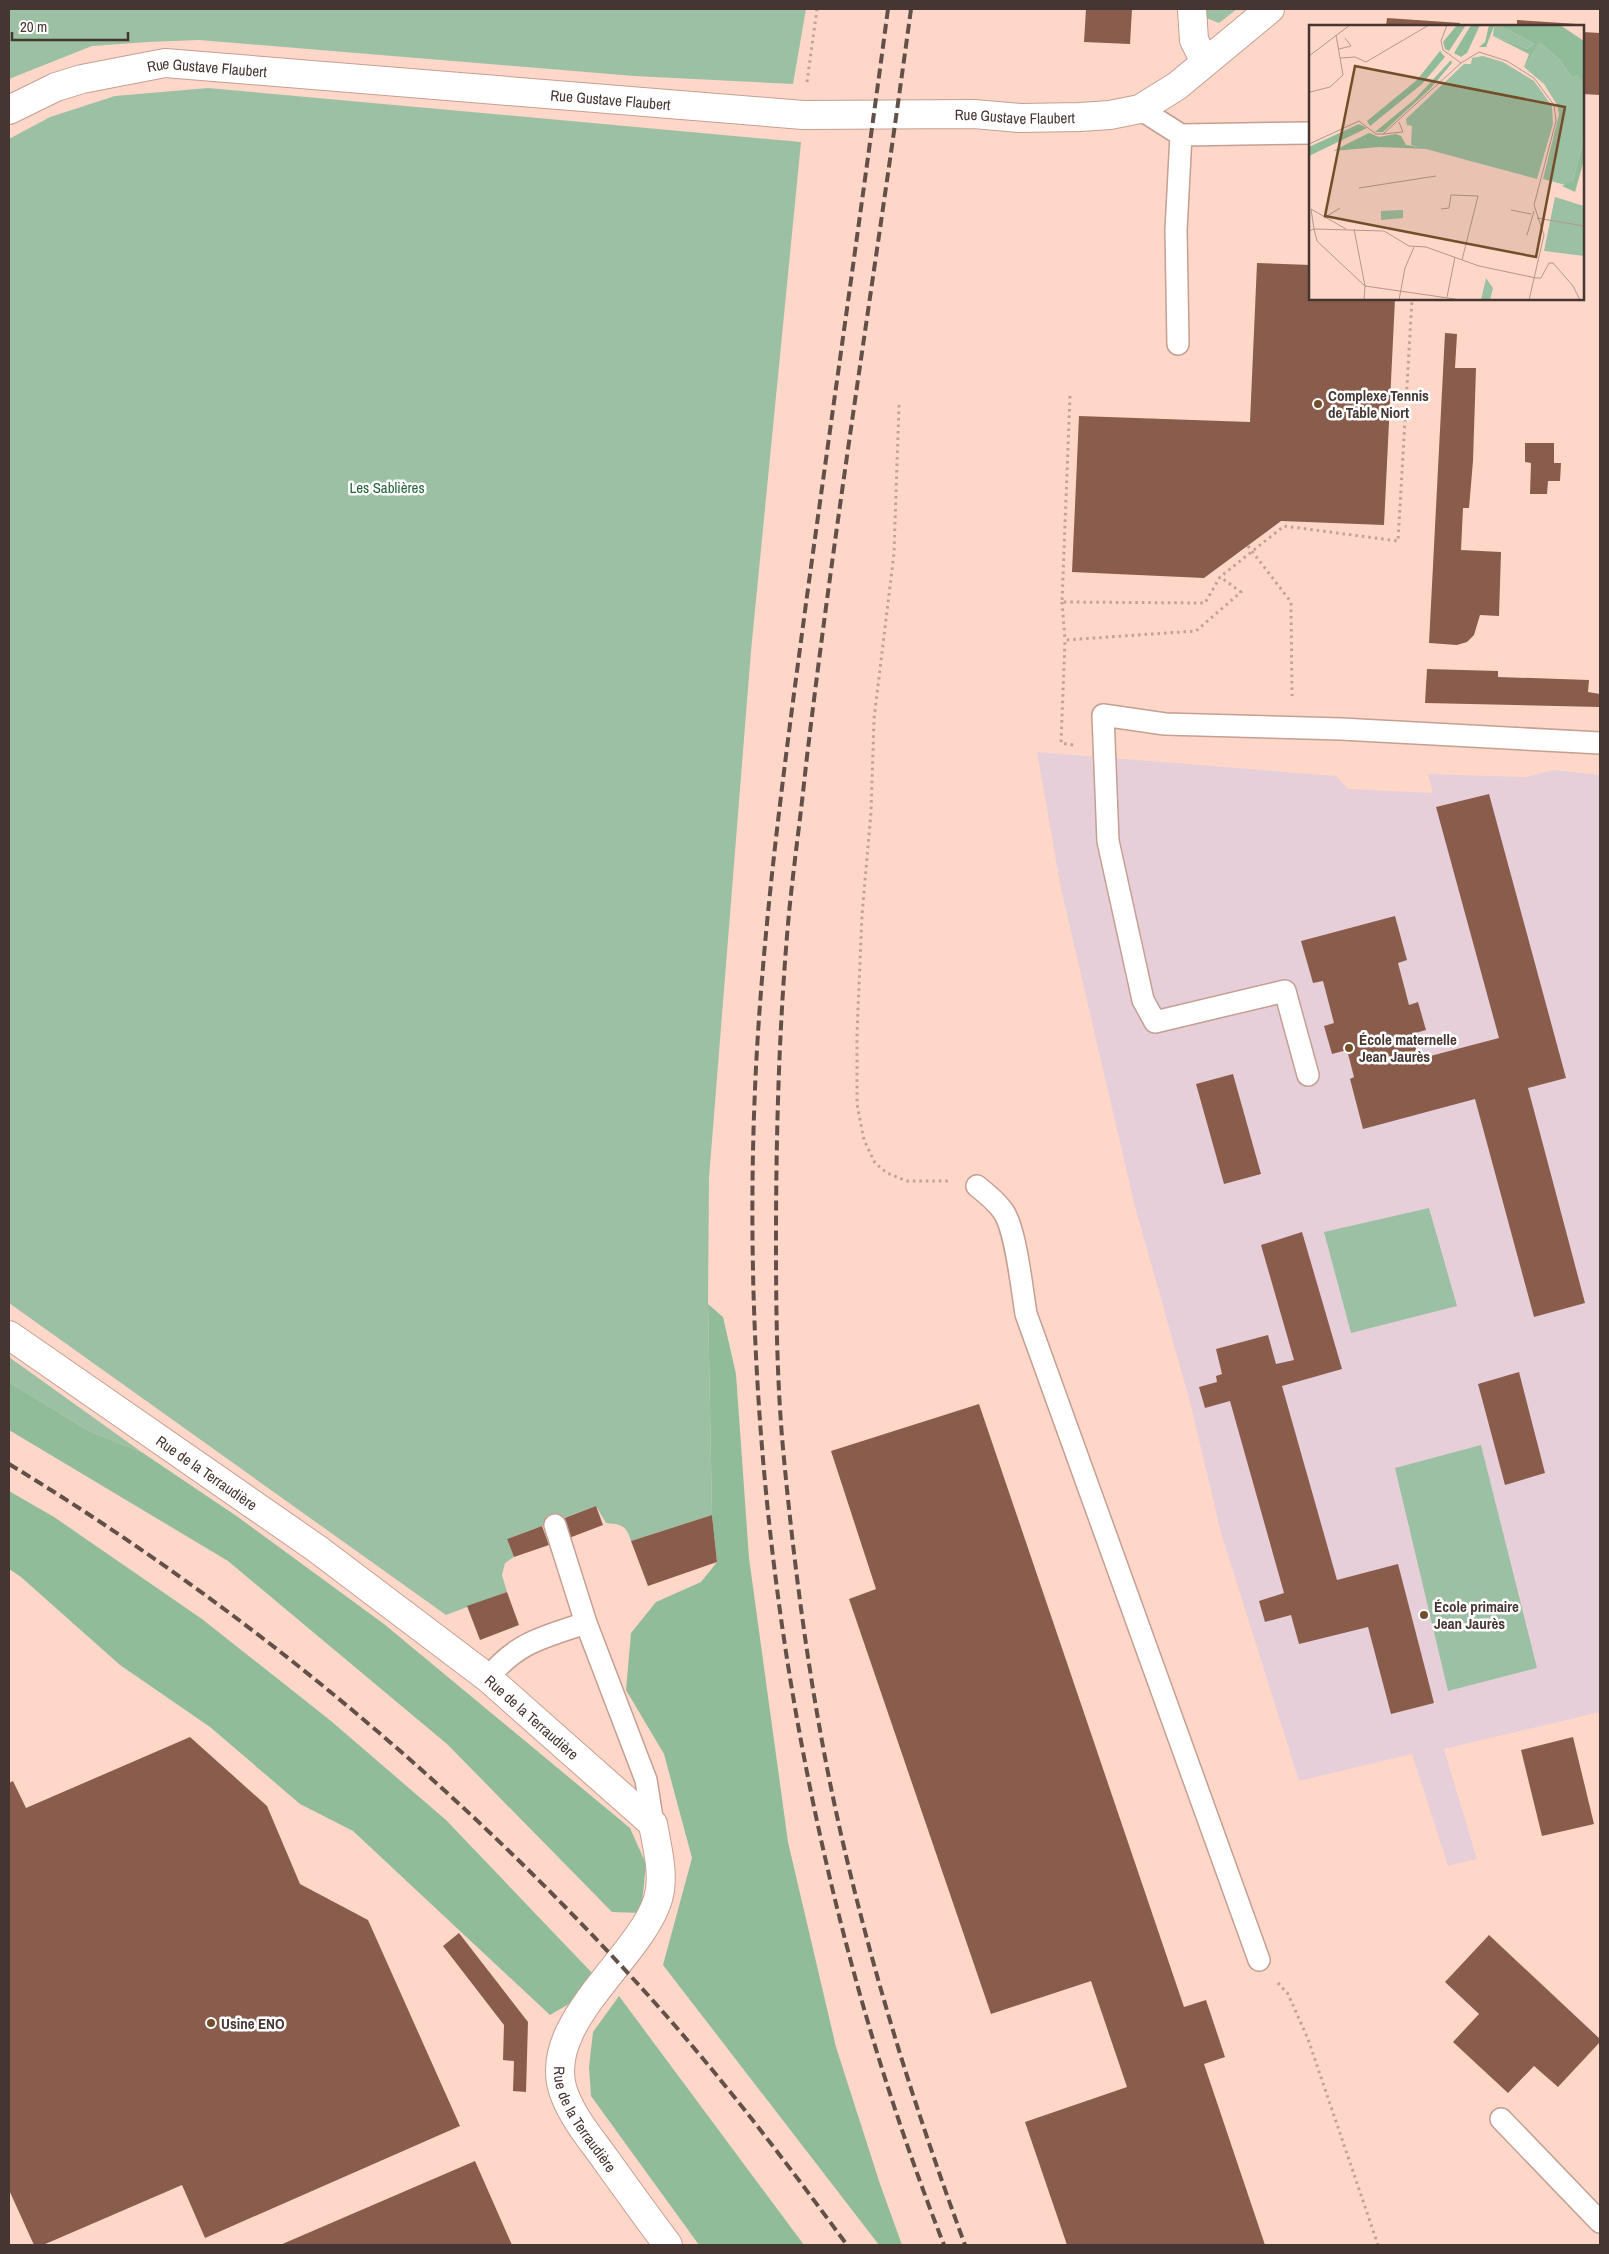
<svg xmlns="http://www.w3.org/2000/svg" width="1609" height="2254" font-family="'Archivo Narrow',sans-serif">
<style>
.education{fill:#e7cfda}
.green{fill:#9cc0a3}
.forest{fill:#91bc9a}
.building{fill:#8a5c4b}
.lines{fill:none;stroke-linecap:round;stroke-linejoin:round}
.service-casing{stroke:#c49f92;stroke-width:24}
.minor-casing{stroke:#c49f92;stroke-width:30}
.path{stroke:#c1a297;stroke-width:3;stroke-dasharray:2.5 4;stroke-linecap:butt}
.service{stroke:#fff;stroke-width:21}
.minor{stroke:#fff;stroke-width:28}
.rail{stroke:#635049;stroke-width:4;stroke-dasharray:10 5;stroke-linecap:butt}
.poi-dot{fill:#744d2a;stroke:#fff;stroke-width:2}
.labels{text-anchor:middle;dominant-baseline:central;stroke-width:5;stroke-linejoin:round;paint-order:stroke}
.street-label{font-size:15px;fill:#463631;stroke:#fff}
.poi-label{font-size:15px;font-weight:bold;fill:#463631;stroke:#fff;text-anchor:start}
.park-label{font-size:15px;fill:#26653a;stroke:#fff}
.inset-road{fill:none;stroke:#b4978c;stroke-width:1}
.view{fill:#744d2a;fill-opacity:0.15;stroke:#744d2a;stroke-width:2.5}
.inset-edge{fill:none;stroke:#463631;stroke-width:2.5}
</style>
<rect width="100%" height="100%" fill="#fed7c9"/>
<path class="education" d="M1037 752 1336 776 1348 789 1433 793 1428 774 1527 777 1553 770 1600 775V1712L1444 1749 1477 1859 1448 1866 1412 1754 1299 1781 1221 1533 1190 1402 1135 1207 1061 889Z"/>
<path class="green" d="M9 9H806L793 84 634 76 199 40 148 42 92 46 9 79Z
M1203 9H1237L1219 23 1206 18Z
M208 88 801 142 751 651 709 1178 708 1304 712 1515 631 1541C627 1526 621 1524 606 1523L596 1506 507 1539 514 1557 505 1563 502 1575 507 1592 446 1615 9 1303V139L50 117 115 96Z
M1429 1208 1457 1306 1351 1333 1324 1232Z
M9 1357 143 1453 89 1431 9 1382Z
M1481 1445 1537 1668 1448 1691 1395 1468Z"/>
<path class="forest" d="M708 1304 723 1317 736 1374 749 1558 788 1842 836 2047 880 2184 902 2245H879L663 1965 692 1858 664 1754 626 1690 631 1633 656 1602 701 1582 717 1562 712 1515Z
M9 1382 89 1431 143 1453 238 1517 384 1624 630 1828 646 1864 641 1913 612 1912 447 1744 228 1561 9 1430Z
M9 1491 54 1517 202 1619 331 1721 446 1820 595 1976 574 2001 550 2015 353 1831 300 1804 210 1727 120 1665 21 1577 9 1569Z
M619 1996 804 2245H699L591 2096 589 2067 593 2032Z"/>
<path class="building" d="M1086 9H1132L1130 44 1084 42Z
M1387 18 1460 23 1459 26H1386Z
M1517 20 1577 24V26H1517Z
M1583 32 1600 33V95L1583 94Z
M1257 263 1310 265V299H1395L1384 525 1281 521 1204 578 1072 572 1079 416 1250 422Z
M1445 333 1457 334 1455 368H1476L1473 461 1469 508H1463L1461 550 1501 552 1499 616 1480 615 1474 635 1467 642 1457 645 1429 643Z
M1525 443H1554V463H1561L1560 481H1548L1547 494H1530L1531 463 1525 462Z
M1427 669 1498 671V677L1589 680 1588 692 1600 694 1599 707 1425 703Z
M1489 794 1566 1078 1528 1088 1585 1303 1534 1317 1475 1099 1363 1129 1350 1079 1354 1077 1347 1050 1332 1054 1324 1026 1334 1023 1323 981 1313 983 1301 941 1395 916 1407 960 1398 963 1409 1005 1418 1002 1426 1030 1412 1034 1419 1059 1499 1038 1436 807Z
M1233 1074 1261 1174 1224 1184 1196 1084Z
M1302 1232 1342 1369 1282 1386 1337 1580 1398 1564 1434 1703 1391 1714 1368 1627 1299 1644 1291 1615 1265 1622 1259 1601 1284 1593 1230 1401 1205 1408 1199 1387 1217 1382 1216 1376 1222 1374 1216 1349 1268 1335 1276 1364 1294 1360 1261 1245Z
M1519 1372 1545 1473 1505 1485 1478 1384Z
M979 1404 1184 2007 1206 2000 1225 2057 1204 2064 1265 2245H1067L1025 2122 1127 2087 1091 1981 991 2014 849 1599 876 1589 831 1451Z
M596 1506 603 1525 569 1538 562 1519Z
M712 1515 717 1562 648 1586 631 1541Z
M542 1526 549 1545 514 1557 507 1539Z
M507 1592 519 1625 480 1640 467 1606Z
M190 1737 267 1806 300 1884 368 1920 460 2126 205 2238 182 2185 43 2245H34L9 2190V1783L13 1781 26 1808Z
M1573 1737 1594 1824 1542 1836 1521 1750Z
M459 1933 528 2022 526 2092 513 2091 514 2061 503 2060 504 2025 443 1946Z
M1489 1935 1600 2039V2042L1558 2087 1534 2066 1508 2093 1453 2042 1479 2014 1445 1982Z
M475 2161 512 2245H280Z"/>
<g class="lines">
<defs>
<path id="service" d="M1140 109 1181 135 1310 133
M1178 344 1176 230 1181 135
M1308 1075 1285 991 1155 1022 1143 1000 1108 841 1103 715 1165 724 1341 729 1600 743
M977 1186C987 1194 996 1201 1003 1211 1016 1229 1022 1290 1026 1314L1259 1960
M555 1525 586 1623
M488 1678C517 1642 544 1637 586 1623L646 1780 653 1824
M1501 2119 1600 2222"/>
<g id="minor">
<path d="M1192 9 1194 40 1205 62"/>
<path id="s1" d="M9 110 56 87 82 79 165 63 803 115 974 114 1020 118 1080 117 1110 115 1140 109 1177 86 1270 9"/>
<path id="s2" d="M9 1335 316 1548 488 1678 653 1824C657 1847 665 1876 658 1899 640 1959 536 2026 565 2096 574 2119 591 2139 606 2160 626 2188 647 2217 668 2245"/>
</g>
</defs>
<use href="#service" class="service-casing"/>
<use href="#minor" class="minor-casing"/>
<path class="path" d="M807 82 817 9
M1070 396 1062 602 1205 603 1220 577 1284 526 1398 541 1412 299
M899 405 894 553 874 719 871 812 862 915 857 1033V1104L864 1140 875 1163 887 1173 907 1181H949
M1248 546 1291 602 1292 696
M1062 602 1065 640
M1073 745 1061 743 1065 640 1196 631 1241 592 1220 577
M1278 1983 1288 1994 1308 2039 1378 2245"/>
<use href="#service" class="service"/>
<use href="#minor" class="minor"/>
<path class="rail" d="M888 9C862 205 834 400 807 596 787 746 766 898 757 1049 734 1451 797 1870 944 2245
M911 9C877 261 836 512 806 765 801 814 794 863 789 913 779 1022 776 1133 776 1243 776 1315 777 1388 784 1459 797 1595 816 1732 848 1864 879 1994 919 2120 965 2245
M9 1464C241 1605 454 1782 637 1983 713 2066 781 2155 847 2245"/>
</g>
<g class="poi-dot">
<circle cx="1318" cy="404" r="5"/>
<circle cx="1349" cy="1048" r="5"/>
<circle cx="1424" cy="1615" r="5"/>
<circle cx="211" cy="2023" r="5"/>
</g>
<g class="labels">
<g class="street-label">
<text stroke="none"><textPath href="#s1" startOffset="206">Rue Gustave Flaubert</textPath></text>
<text stroke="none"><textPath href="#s1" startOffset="611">Rue Gustave Flaubert</textPath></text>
<text stroke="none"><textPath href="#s1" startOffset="1016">Rue Gustave Flaubert</textPath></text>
<text stroke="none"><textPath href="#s2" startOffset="241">Rue de la Terraudière</textPath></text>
<text stroke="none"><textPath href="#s2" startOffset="648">Rue de la Terraudière</textPath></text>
<text stroke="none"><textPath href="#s2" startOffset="1141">Rue de la Terraudière</textPath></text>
</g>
<g class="poi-label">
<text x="1328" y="395">Complexe Tennis<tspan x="1328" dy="17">de Table Niort</tspan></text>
<text x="1359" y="1039">École maternelle<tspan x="1359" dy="17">Jean Jaurès</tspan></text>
<text x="1434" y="1606">École primaire<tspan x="1434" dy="17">Jean Jaurès</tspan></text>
<text x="221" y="2023">Usine ENO</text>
</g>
<g class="park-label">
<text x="387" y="487">Les Sablières</text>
</g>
</g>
<g transform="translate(1309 25)">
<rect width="275" height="275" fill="#fed7c9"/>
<path d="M185 1 194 2 225 19 218 24 184 11ZM231 18 250 34 263 53 268 48 275 60V113L264 156 260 161 234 154 250 89 248 80 235 59 215 42ZM174 31 194 37 225 56 243 81 244 99 228 154 102 120 103 101 98 100 97 94 155 39H162L163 33ZM246 172 275 181V231L235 226ZM94 185V193L72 195V186ZM177 253 184 263 181 275H172Z" fill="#9cc0a3"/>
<path d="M148 0H157L140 26 136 24 134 17ZM162 0H171L158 28 152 32 145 28ZM180 0H251L275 16V60L268 49 263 53 250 34 231 18 215 42 220 29 184 11 218 24 225 19 194 2 185 1 177 22H170L176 17ZM131 26 136 32 113 59 61 101 58 96 108 55ZM142 35 143 38 121 64 74 107H66L106 74ZM50 99 58 103 0 131V122ZM60 108 70 112 87 109 92 111 97 120 121 124 70 122 24 126ZM275 113V135L266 167 253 161 264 156Z" fill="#91bc9a"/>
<path class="inset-road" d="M138 0 132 16 134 25 152 38 170 27 198 36 225 53 245 80 247 96 225 180 235 210 220 275M30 24 42 21 36 13M0 31 41 0M31 33 46 32 57 37 120 0M0 64 1 67 21 62 34 50 27 10M74 109 94 107 90 97M0 119 50 96 67 109H74L152 38M50 163 127 151M132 184 140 183 142 170 169 171 153 235M202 185 222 189M15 193 31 183M228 193 275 201M37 204 2 184 5 204 75 206 100 221 117 222 170 241 227 253H232L240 238H244L264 261 271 275M45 204 56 261 55 275M0 206 5 204 8 216 56 261 146 274M218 210 225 186M138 272 146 232M90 275 96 243 105 222"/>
<path class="view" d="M46 41 256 82 227 232 16 191Z"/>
<rect width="275" height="275" class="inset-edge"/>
</g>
<rect width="1609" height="2254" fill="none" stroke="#463631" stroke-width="20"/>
<path d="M12 32v8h116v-8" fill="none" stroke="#463631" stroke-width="2.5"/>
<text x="20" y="32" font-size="15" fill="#463631" stroke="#ffffff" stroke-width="4" paint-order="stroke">20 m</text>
</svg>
